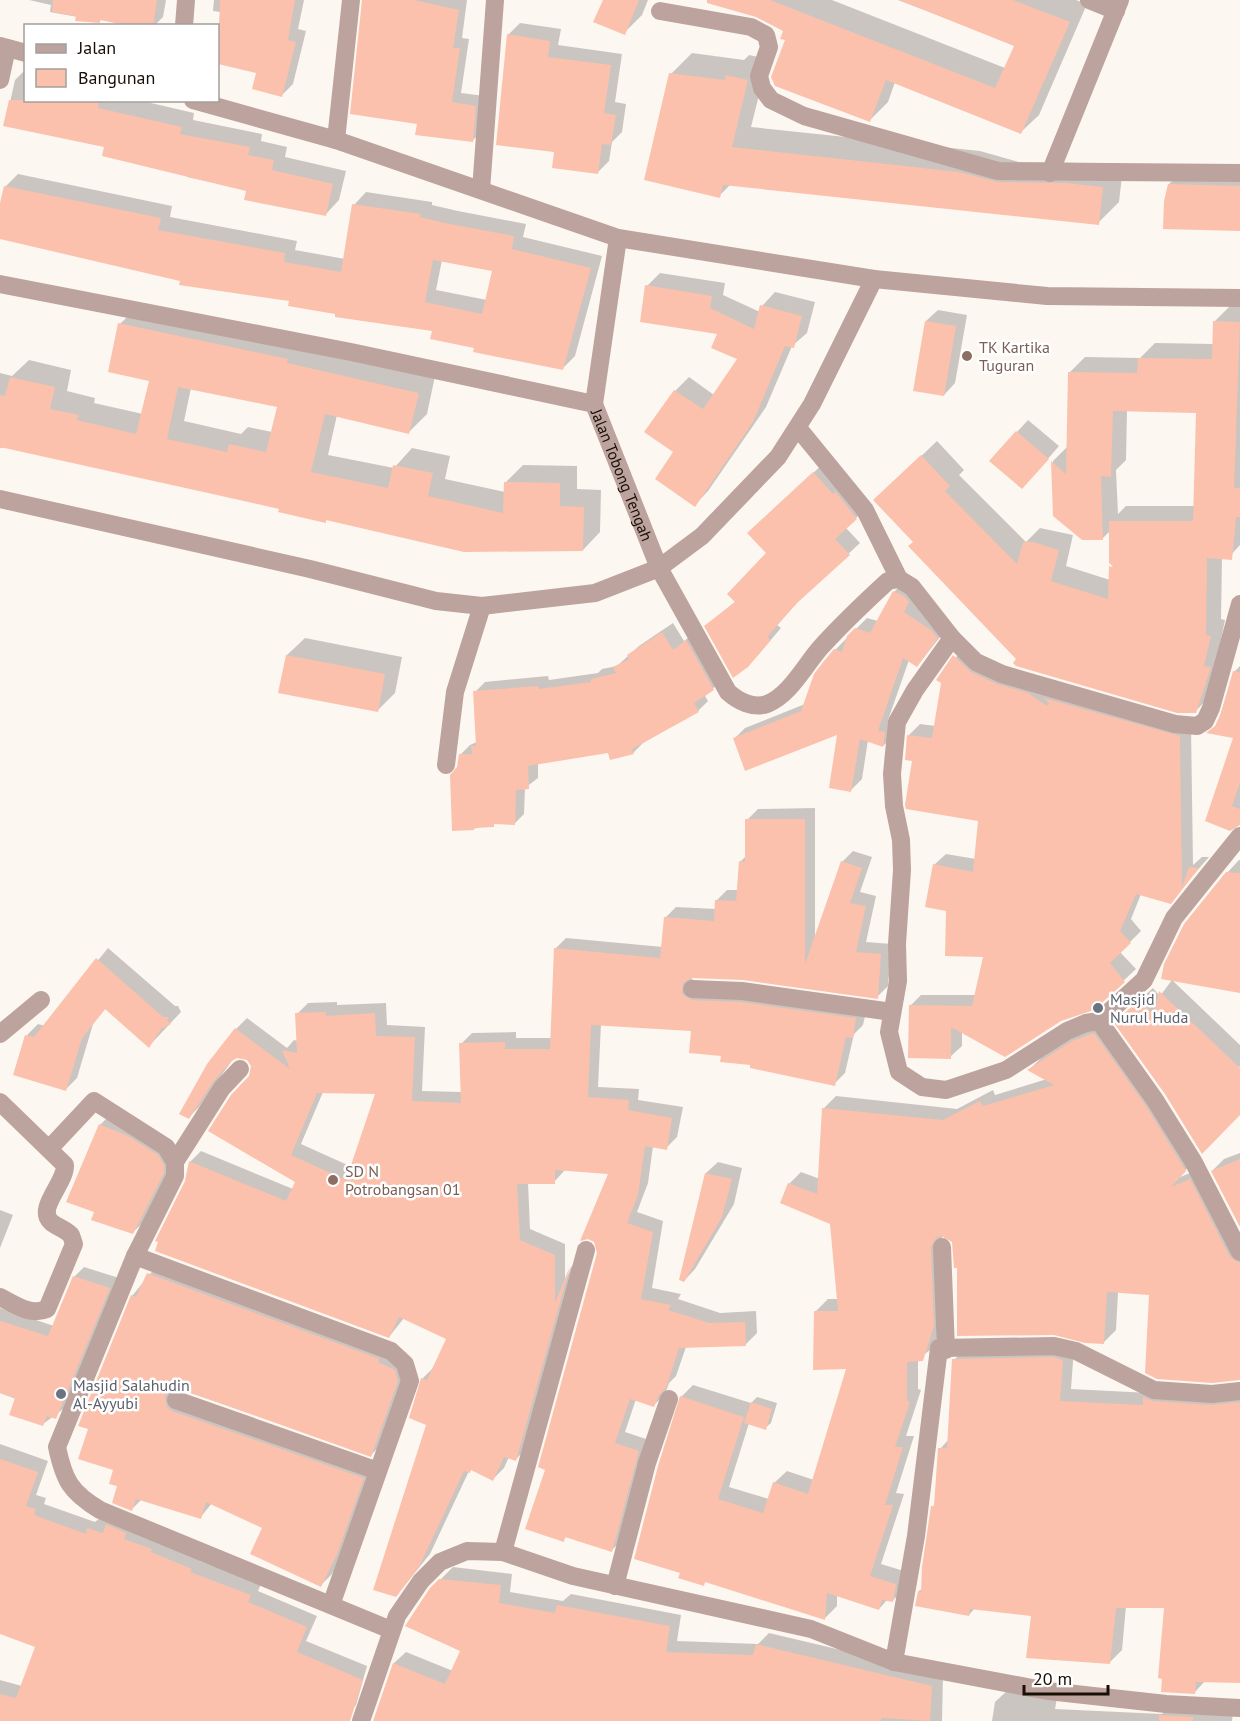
<svg xmlns="http://www.w3.org/2000/svg" width="1240" height="1721" font-family="'PT Sans',sans-serif">
<style>
.shadow{fill:#0003;fill-rule:evenodd}
.building{fill:#fbc1ac;fill-rule:evenodd}
.lines{fill:none;stroke-linecap:round;stroke-linejoin:round}
.minor{stroke:#bda39d;stroke-width:18}
.education-dot{fill:#8d6e63;stroke:#fff;stroke-width:2}
.worship-dot{fill:#6b7280;stroke:#fff;stroke-width:2}
.labels{text-anchor:middle;dominant-baseline:central;stroke-width:5;stroke-linejoin:round;paint-order:stroke}
.education-label{font-size:16px;fill:#785e54;stroke:#fff;text-anchor:start}
.street-label{font-size:16px;fill:#180f06;stroke:#fff}
.worship-label{font-size:16px;fill:#5b616d;stroke:#fff;text-anchor:start}
</style>
<rect width="100%" height="100%" fill="#fdf7f1"/>
<path class="shadow" d="M29 0H166L163 17 154 26 102 19 100 21 50 12 51 5Z
M214 0H304L298 29 306 31 293 84 282 95 258 72 218 63 220 12 213 11Z
M363 0H467L462 38 469 39 461 93 485 96 482 131 473 140 419 123Z
M604 0H648L642 15 624 33Z
M720 0H832L1005 68 1016 45 898 0H1076L1087 4 1039 115 1021 132 895 82 888 102 870 120 787 40 785 30Z
M520 23 561 29 558 45 622 54 615 102 626 104 622 132 612 142 609 161 597 173 556 151 508 35Z
M692 53 744 60 749 55 768 59 751 127 980 151 1019 162 1086 163 1123 167 1119 202 1098 223 731 184 719 196 671 74Z
M26 69V100H138L194 113 193 120 262 134 261 141 287 147 285 157 346 171 339 200 326 214 248 190 187 177 188 174 106 146 5 125 15 80Z
M1187 167 1240 169V230L1169 184Z
M18 174 172 206 170 217 297 241 295 250 345 259 354 205 366 192 432 202V205L458 211 526 224 523 237 602 256 575 356 562 369 476 347 434 330 337 313 291 300 182 280 0 238V210L5 187ZM442 260 494 270 487 300 436 290Z
M660 273 725 283 723 295 760 312 762 306 775 292 815 302 807 333 792 346 766 407 708 491 695 505 675 452 646 432 675 391 689 377 714 395 739 359 720 333 647 286Z
M1230 306H1240V545L1228 558 1222 557 1221 619 1225 620 1209 697 1194 713 1017 659 915 542 891 485 937 441 964 470 959 475 1026 542 1040 528 1073 535 1066 566 1110 580 1113 564 1111 530 1103 538 1054 515 1053 461 1068 446 1070 372 1085 357 1140 358 1155 343 1214 344 1215 321ZM1127 410 1197 412 1194 506H1126L1118 514 1116 470 1126 460Z
M137 307 435 376 427 414 409 432 337 415 328 455 394 468 412 448 450 456 445 479 505 492 506 482 523 465 577 466V489L601 490 600 532 583 550 328 519 325 521 281 508 7 447 0 448V373L12 376 29 360 71 370 67 391 95 398 94 403 143 414 151 380 120 324ZM191 388 278 406 272 432 248 427 241 434 184 421Z
M938 310 967 315 955 383 944 395 926 321Z
M1028 420 1059 446 1033 476 1017 432Z
M825 462 867 507 846 528 860 543 803 596 777 625 781 628 758 655 706 626 736 601 768 553 760 522Z
M905 581 948 627 917 666 909 660 888 720 895 721 894 735 883 746 868 740 862 779 851 790 839 732 734 739 745 728 805 704 835 650 867 618 878 621 894 592Z
M673 623 684 641 697 631 723 679 705 696 708 701 698 711 643 743 633 753 609 751 538 763V778L525 788 524 814 514 824 496 823 473 829 458 768 460 755 470 745 477 742 475 692 485 682 548 676 549 680 598 673 602 669 617 666 639 646Z
M305 638 402 657 395 693 377 711 280 692 287 655Z
M966 645 983 661 1191 725 1193 865 1202 857H1209L1170 902 1141 894 1131 919 1141 931 1120 952 1136 969 1093 1009 962 1031V1046L950 1057 910 1006 921 995H976L985 956 947 910 934 865 946 854 976 859 979 820 914 760 909 735 920 724 936 726 943 682 938 679Z
M1240 666V824L1229 829 1235 737 1217 725 1234 672Z
M815 808V938L842 862 853 851 872 857 860 892 876 896 866 942 892 944 888 986 877 997 743 978 691 976 696 987 867 1008 863 1025 854 1034 845 1073 834 1084 752 1064 723 1055 693 1030 601 1024 598 1087 639 1089 638 1100 683 1107 677 1137 666 1148 653 1146 648 1183 637 1212 663 1221 652 1288 681 1294 678 1299 720 1313 756 1311 757 1333 746 1344 686 1347 676 1376 669 1383 665 1394 654 1405 636 1399 625 1432 649 1440 623 1539 612 1550 567 1536 563 1540 547 1469 598 1253 610 1173 565 1170 554 1182H528L530 1229 565 1244V1282L571 1267 579 1260 527 1448 516 1459 509 1457 504 1468 493 1479 472 1469 469 1471 430 1554 396 1596 428 1424 422 1379 433 1368 448 1338 404 1318 389 1337 186 1182 190 1162 201 1151 293 1189 297 1182 250 1077 252 1066 248 1059 237 1057 233 1059 199 1107 188 1118 236 1029 247 1018 287 1048 294 1040 298 1041 297 1014 308 1003 337 1002V1005L386 1003 387 1025 425 1027 422 1091 462 1092 461 1044 472 1033 516 1032V1038H552L555 949 566 938 663 947 665 918 676 907 716 909V901L727 890H738L740 862 747 855V820L758 809ZM323 1092H378L352 1167 301 1144Z
M1239 860H1240V992L1227 873Z
M108 948 175 1006H178L181 1012 149 1046 106 1008 93 1024 77 1078 66 1089 27 1035 38 1024 45 1026Z
M1172 980 1240 1045V1067L1228 1064 1240 1076V1114L1128 1011 1153 988 1160 996Z
M1106 1022 1197 1158 1178 1178 1202 1168 1240 1242V1378L1151 1294 1118 1292 1116 1330 1104 1342 959 1267 955 1245 947 1235 942 1236 945 1313 934 1347 918 1359V1389L921 1390 906 1436H914L896 1493 904 1494 881 1564 907 1572 905 1589 892 1601 887 1600 879 1609 837 1595V1606L825 1618 706 1581 703 1584 681 1397 693 1385 751 1403 757 1397 777 1403 771 1423 765 1428 749 1423 729 1487 769 1499 774 1483 787 1471 814 1480 848 1367 816 1311 828 1299H839L832 1223 789 1184 801 1172 820 1179 824 1108 836 1096 957 1109 993 1090 995 1095 1047 1079 1030 1069 1041 1058 1086 1029Z
M112 1113 175 1160 145 1221 133 1232 96 1211 100 1125Z
M1240 1153V1224L1212 1171 1224 1159Z
M718 1162 742 1168 734 1204 695 1269 684 1281 706 1173Z
M0 1210 13 1215 0 1248Z
M160 1262 390 1348 409 1369 382 1444 371 1455 176 1388 184 1400 374 1467 348 1541 332 1574 321 1585 264 1528 212 1503 200 1518 142 1499 132 1509 119 1485 115 1469 132 1296Z
M84 1267 119 1278 66 1407 43 1424 16 1399 0 1393V1308L54 1326 74 1277Z
M966 1348H1074L1071 1389 1150 1393 1240 1392V1681L1206 1680 1194 1693 1165 1606H1126L1122 1650 1110 1662 1033 1615 975 1608 969 1615 917 1605 919 1591 923 1588 932 1507 936 1504 940 1449 949 1439 954 1360Z
M0 1444 48 1461 36 1495 46 1498 44 1504 95 1522 100 1518 202 1558 200 1561 261 1584 258 1591 317 1616 306 1641 367 1666 356 1705 345 1716 283 1721H0V1680L22 1686 36 1646 0 1633Z
M453 1567 512 1574 510 1592 563 1601 571 1594 681 1615 677 1641 758 1644 769 1633 943 1674 942 1721H383L394 1663 406 1652 453 1671 462 1650 431 1589Z
M1008 1690 1057 1698 1055 1709 1162 1714 1173 1703 1233 1713 1232 1721H992L995 1702Z"/>
<path class="building" d="M53 0H157L153 26H130L100 20V23L75 21 76 16 52 12Z
M220 0H295L288 40 296 42 282 97 252 89 256 73 218 64Z
M362 0H414L459 10 453 48H460L452 102 476 106 473 142 415 135 417 124 350 114Z
M603 0H639L625 35 593 22Z
M707 0H770L995 88 1014 46 899 0H1013L1070 22 1021 134 886 80 870 122 775 86 771 77 785 40 780 39 783 31 756 17 707 3Z
M507 34 550 41 548 57 611 65 604 113 616 115 611 145 602 144 598 174 552 168 554 152 496 145Z
M669 73 725 80 726 75 748 80 732 147 959 172 998 182 1065 183 1103 187 1099 225 723 185 720 198 644 180Z
M9 100H99L98 108 182 127 180 134 250 147 248 155 274 160 272 170 333 184 326 216 244 200 246 191 102 156 104 147 3 126Z
M1168 184 1240 186V231L1163 229 1164 201Z
M4 186 161 218 158 230 285 253 284 262 341 272 352 204 421 214 420 217 445 223 514 236 512 249 591 268 563 370 473 352 474 348 430 339 432 331 335 317V314L288 306 289 301 179 285 180 281 0 239V203ZM433 260 492 271 482 314 425 302Z
M645 285 712 296 710 308 754 329 760 305 802 316 794 348 785 346 753 422 695 507 655 479 673 452 644 432 674 390 703 409 737 359 711 348 717 334 640 322Z
M925 321 956 326 944 396 913 391Z
M1213 321 1240 322 1234 488H1240V517H1236L1232 560 1207 558 1206 635 1211 636 1204 666 1211 667 1196 713H1177L1016 666 1013 663 1016 659 908 546 913 542 873 500 921 455 950 486 945 491 1017 564 1023 542H1033L1059 550 1051 581 1108 599 1109 566 1115 568 1109 563V521H1193L1196 413 1113 411 1111 477 1101 476 1103 540H1082L1053 516 1051 461 1066 474 1068 372 1137 373 1138 358 1212 359Z
M118 323 288 359 287 363 419 393 409 434 325 414 311 472 388 488 393 465 433 473 428 496 503 513 504 482 560 483V506L584 507 583 551 464 552 326 520V523L278 512 279 509 217 495 0 447V395L5 396 10 377 55 387 50 409 79 415 77 420 136 434 149 381 108 372ZM178 387 277 407 266 452 229 444 227 452 167 439Z
M1016 431 1049 459 1022 489 989 461Z
M813 472 833 494 836 492 857 519 835 539 850 555 797 603 767 637 771 640 748 667 733 678 704 626 735 602 727 594 766 553 747 533Z
M893 591 904 596 909 602 904 612 931 630 938 638 917 667 903 658 878 731 885 732 883 747 860 739 851 792 829 788 837 735 745 771 733 738 801 711 814 674 824 661 834 649 842 652 847 636 855 628 870 633Z
M662 632 673 650 686 640 714 690 694 703 699 712 632 749 634 754 610 760 608 753 528 766 529 789 516 790 515 825 494 824V827L474 828V830L452 831 450 775 457 767 459 754H472L471 746H476L473 691 538 686 539 689 591 682V679L616 673 613 667 629 659 627 655Z
M286 655 385 674 378 712 278 693Z
M953 655 971 672 997 684 1028 693 1047 706 1049 703 1044 698 1180 736 1182 887 1189 867 1199 868 1171 904 1136 894 1120 931 1131 943 1110 963 1125 982 1094 1010 1061 1021 1005 1057 951 1027V1059L908 1058 909 1005 972 1006 983 957 945 956 946 911 925 907 933 864 973 872 978 821 906 809 905 805 912 761 905 760 907 735 932 738 941 683 936 680Z
M1233 671 1240 672V783L1232 806 1240 809V825L1230 831 1205 821 1233 738 1206 733 1215 726 1221 713Z
M745 819H805V964L841 861 862 868 850 903 866 906 856 952 881 954 878 999 743 980 692 978 683 983 682 994 692 1000 741 1002 856 1018 853 1038 846 1037 835 1086 750 1068V1065L720 1062 721 1056 689 1053 691 1031 591 1025 588 1097 629 1100 628 1110 672 1118 667 1150 645 1146 638 1195 627 1223 653 1232 641 1299 671 1305 668 1310 709 1323 745 1322 746 1346 679 1348 666 1388 659 1395 654 1407 630 1399 615 1443 639 1451 612 1552 565 1537 564 1542 525 1529 545 1470 538 1467 597 1253 594 1242 588 1239 580 1241 608 1174 555 1170V1184H517L520 1240 555 1255V1303L570 1266 516 1461 504 1457 493 1481 471 1470 470 1473 464 1471 419 1567 396 1597 373 1590 426 1425 409 1418 421 1378 427 1380 446 1339 399 1317 389 1338 155 1251 158 1242 155 1241 185 1181 189 1161 286 1201 295 1182 208 1131 231 1095 249 1076 251 1066 247 1060 237 1058 232 1061 213 1082 189 1119 179 1114 207 1064 235 1028 290 1069 282 1050 297 1053 295 1013 326 1012V1016L375 1013 376 1036 415 1037 412 1101 461 1103 459 1043 505 1042V1049H550L554 948 660 958 664 917 714 921 715 900 736 901 739 861 745 862ZM317 1093 375 1094 346 1180 291 1155Z
M1226 872 1240 873V993L1161 979 1164 964 1184 924Z
M96 958 163 1017H169L167 1020 171 1024 161 1029 149 1048 105 1009 82 1038 66 1091 13 1075 25 1035 34 1037Z
M1159 991 1240 1068V1115L1202 1154 1165 1094 1114 1023 1140 999 1154 1015Z
M1094 1033 1146 1106 1186 1171 1171 1187 1190 1179 1230 1257 1240 1263V1380L1212 1383 1157 1379 1145 1373 1149 1295 1107 1292 1104 1344 1085 1343 1054 1335 957 1336V1268H954L952 1242 941 1236 936 1238 931 1247 934 1326 923 1361 907 1362V1401L910 1402 895 1447H903L885 1505H893L870 1576 896 1584 893 1602 882 1600 879 1610 827 1593 825 1620 705 1582 704 1586 678 1578 680 1573 634 1559 658 1466 680 1396 744 1417 718 1499 763 1513 773 1482 808 1494 846 1369 813 1370 814 1311H838L830 1224 780 1203 788 1183 817 1194 822 1108 943 1120 980 1101 983 1106 1054 1085 1027 1070 1072 1041Z
M99 1124 128 1136 158 1155 164 1165V1173L133 1234 91 1220 94 1212 66 1202Z
M1240 1159V1227L1211 1171Z
M705 1173 732 1179 722 1217 684 1282 679 1280Z
M147 1273 380 1359 378 1362 395 1370 398 1381 371 1457 180 1389 169 1391 165 1397 167 1407 172 1411 364 1478 337 1554 321 1587 250 1554 262 1528 206 1502 201 1519 136 1499 132 1511 112 1503 117 1486 109 1484 113 1470 78 1459 88 1429 78 1426 131 1295 136 1297Z
M73 1276 110 1288 56 1419 47 1416 43 1426 9 1415 15 1398 0 1393V1321L48 1336Z
M1053 1357 1063 1360 1060 1401 1143 1405V1397L1153 1401 1211 1405 1240 1402V1683L1196 1682 1195 1694 1161 1692 1162 1679 1158 1678 1164 1608H1116L1110 1664 1026 1658 1031 1616 970 1609 969 1616 915 1606 918 1591 921 1592 922 1567 931 1506H934L938 1448H947L952 1359Z
M751 1402 772 1409 766 1430 744 1423Z
M0 1459 38 1472 26 1506 36 1509 34 1515 86 1534 87 1528 103 1533 106 1524 126 1533 124 1539 152 1549 151 1552 192 1569 190 1572 251 1595 248 1602 307 1627 297 1652 363 1680 350 1721H0V1694L16 1698 35 1647 0 1634Z
M439 1579 501 1585 499 1603 555 1613 557 1605 670 1626 666 1652 753 1655 756 1644 932 1686 930 1721 881 1718V1721H373L393 1663 445 1684 460 1651 405 1626 430 1588Z
M1159 1715 1193 1717V1721H1159Z"/>
<g class="lines">
<g class="minor">
<path d="M1089 0 1116 11"/>
<path d="M660 11 751 27 766 35 769 47 759 76 762 88 771 100 804 116 998 171 1240 173"/>
<path d="M184 26 186 0"/>
<path d="M0 46 26 53"/>
<path d="M0 80 7 48"/>
<path d="M193 100 336 140 618 238 874 279 1047 296 1240 298"/>
<path d="M336 140 351 0"/>
<path d="M1050 173 1120 0"/>
<path d="M481 190 495 0"/>
<path id="s1" d="M618 238 594 404 659 568 728 692C738 701 753 709 767 704 790 695 805 665 821 647 842 624 865 602 888 581L899 579 912 587 952 638 915 690 897 722 892 774 894 806 901 840 902 870 897 944 898 981 889 1032 899 1072 922 1087 946 1090 1006 1070 1067 1031 1086 1023 1099 1021 1144 980 1174 918 1240 836"/>
<path d="M0 284 351 352 594 404"/>
<path d="M798 428 865 510 899 579"/>
<path d="M0 499 310 569 436 601 482 606 595 593 659 568 702 536 778 457 812 404 874 279"/>
<path d="M952 638 976 662 1002 674 1175 724 1197 726 1205 721 1211 708 1240 604"/>
<path d="M446 765 455 692 482 606"/>
<path d="M692 989 742 991 892 1012"/>
<path d="M1099 1021 1155 1100 1193 1161 1240 1252"/>
<path d="M0 1034 41 1000"/>
<path d="M0 1102 65 1165C66 1183 36 1208 51 1222 57 1227 65 1229 71 1235L74 1244 47 1309C31 1316 15 1305 0 1297"/>
<path d="M49 1149 94 1101 166 1147 175 1162V1176L135 1256 57 1447C64 1480 70 1492 100 1510L391 1630"/>
<path d="M175 1162 222 1088 240 1069"/>
<path d="M942 1247 946 1350"/>
<path d="M135 1256 391 1351 405 1364 410 1381 331 1605"/>
<path d="M176 1400 378 1471"/>
<path d="M503 1552 586 1250"/>
<path d="M615 1586 647 1463 669 1399"/>
<path d="M894 1662 916 1536 939 1348 1054 1346 1076 1351 1154 1390 1212 1394 1240 1391"/>
<path d="M361 1721 397 1616 421 1581 440 1562 467 1551 503 1552 573 1576 811 1629 894 1662 1048 1691 1166 1704 1240 1708"/>
</g>
</g>
<g class="education-dot">
<circle cx="967" cy="356" r="6"/>
<circle cx="333" cy="1180" r="6"/>
</g>
<g class="worship-dot">
<circle cx="1098" cy="1008" r="6"/>
<circle cx="61" cy="1394" r="6"/>
</g>
<g class="labels">
<g class="education-label">
<text x="979" y="347">TK Kartika<tspan x="979" dy="18">Tuguran</tspan></text>
<text x="345" y="1171">SD N<tspan x="345" dy="18">Potrobangsan 01</tspan></text>
</g>
<g class="street-label">
<text stroke="none"><textPath href="#s1" startOffset="244">Jalan Tobong Tengah</textPath></text>
</g>
<g class="worship-label">
<text x="1110" y="999">Masjid<tspan x="1110" dy="18">Nurul Huda</tspan></text>
<text x="73" y="1385">Masjid Salahudin<tspan x="73" dy="18">Al-Ayyubi</tspan></text>
</g>
</g>
<rect x="24" y="24" width="195" height="78" fill="#ffffff" stroke="#a39f9b" stroke-width="1.5"/>
<rect x="36" y="44" width="30" height="9" fill="#bda39d" stroke="#a39f9b" stroke-width="1.5"/>
<text x="78" y="54" font-size="18" fill="#180f06">Jalan</text>
<rect x="36" y="69" width="30" height="18" fill="#fbc1ac" stroke="#a39f9b" stroke-width="1.5"/>
<text x="78" y="84" font-size="18" fill="#180f06">Bangunan</text>
<path d="M1024 1685v9h84v-9" fill="none" stroke="#180f06" stroke-width="3"/>
<text x="1033" y="1685" font-size="18" fill="#180f06" stroke="#ffffff" stroke-width="4.5" paint-order="stroke">20 m</text>
</svg>
